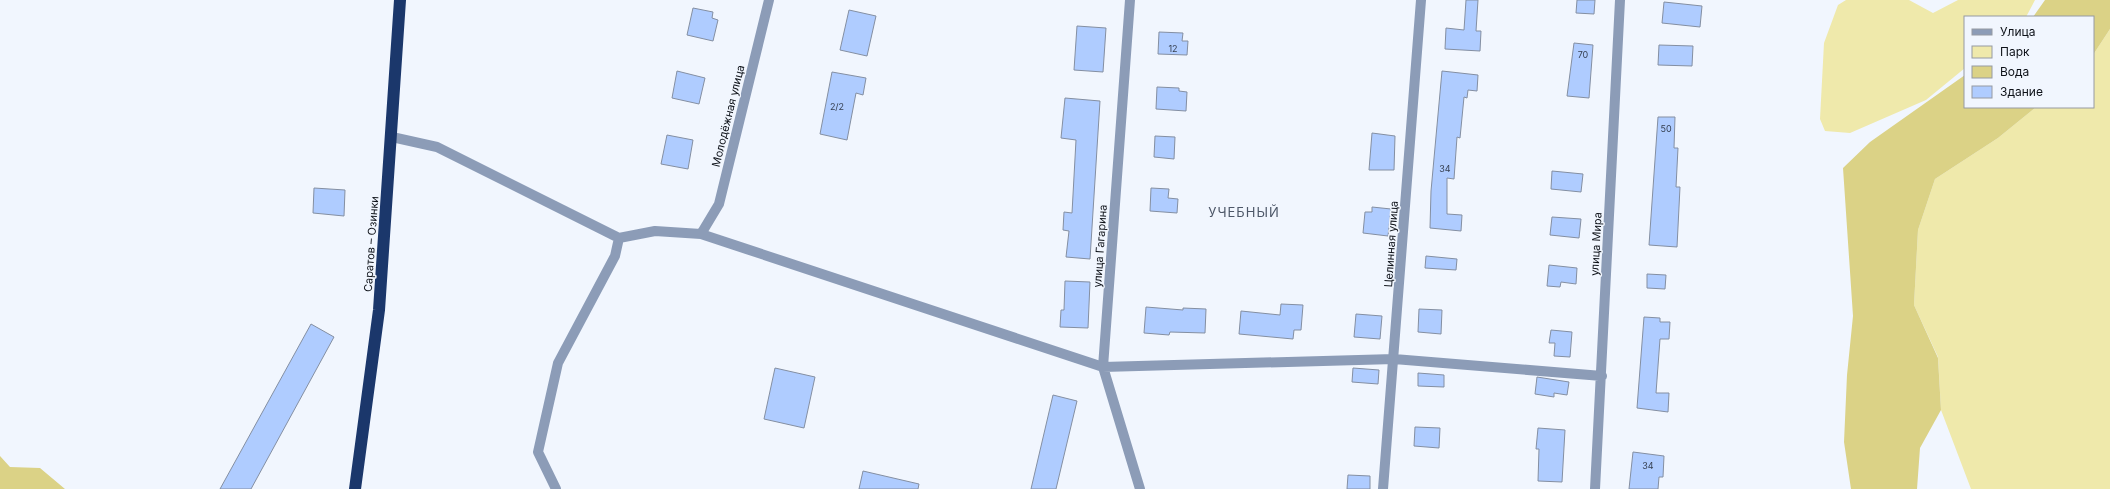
<svg xmlns="http://www.w3.org/2000/svg" width="2110" height="489" font-family="Inter,sans-serif">
<style>
.green{fill:#efe9ab}
.water{fill:#dbd286}
.building{fill:#afccff;stroke:#848fa2}
.lines{fill:none;stroke-linecap:round;stroke-linejoin:round}
.minor{stroke:#8c9cb7;stroke-width:10}
.highway{stroke:#1b376b;stroke-width:12}
.labels{text-anchor:middle;dominant-baseline:central;stroke-width:3;stroke-linejoin:round;paint-order:stroke}
.number-label{font-size:9px;fill:#364052}
.street-label{font-size:11px;fill:#0d1118;stroke:#f1f6fe}
.quarter-label{font-size:13px;letter-spacing:1px;fill:#4d5768;stroke:#f1f6fe}
</style>
<rect width="100%" height="100%" fill="#f1f6fe"/>
<path class="green" d="M1846 0H1909L1933 13 1958 0H2035L2026 17H1965V68L1926 100 1850 133 1825 131 1820 119 1824 43 1838 5Z
M2110 29V489H1971L1941 410 1938 357 1914 305 1918 230 1935 179 1998 138 2036 107H2093V55Z"/>
<path class="water" d="M2045 0H2110V29L2093 55V17H2033Z
M1965 75V107H2036L1998 138 1935 179 1918 230 1914 305 1938 358 1941 410 1920 448 1917 489H1851L1844 442 1847 375 1853 316 1843 168 1870 142Z
M0 456 10 467 40 468 65 489H0Z"/>
<path class="building" d="M1466 0H1478L1476 31H1481L1480 51 1445 49 1446 28 1464 30Z
M1577 0H1595L1594 14 1576 13Z
M1664 2 1702 6 1700 27 1662 23Z
M693 8 713 12 712 18 718 20 713 41 687 35Z
M849 10 876 16 867 56 840 50Z
M1077 26 1106 28 1103 72 1074 70Z
M1159 32 1183 33 1182 41H1188L1187 55 1158 54Z
M1574 43 1593 45 1589 98 1567 96Z
M1659 45 1693 46 1692 66 1658 65Z
M677 71 705 78 699 104 672 98Z
M1442 71 1478 75 1477 91 1468 90 1467 98 1464 97 1460 138 1457 137 1454 179 1447 178V214L1462 215 1461 231 1430 228 1431 191Z
M832 72 866 78 863 95 856 93 847 140 820 134Z
M1157 87 1179 88V91L1187 92 1186 111 1156 109Z
M1065 98 1100 101 1090 259 1066 257 1069 231 1063 230 1064 212 1072 213 1076 140 1061 138Z
M1658 117H1675L1674 148H1678L1676 187H1680L1677 247 1649 245Z
M1372 133 1395 136 1394 170H1369Z
M667 135 693 140 688 169 661 164Z
M1155 136 1175 137 1174 159 1154 157Z
M1552 171 1583 174 1581 192 1551 189Z
M314 188 345 190 344 216 313 213Z
M1151 188 1169 189 1168 198 1178 199 1177 213 1150 211Z
M1372 207 1391 209 1388 236 1363 233 1365 212H1372Z
M1552 217 1581 219 1579 238 1550 235Z
M1426 256 1457 259 1456 270 1425 268Z
M1549 265 1577 268 1576 284 1561 282 1560 287 1547 286Z
M1647 274 1666 275 1665 289 1647 288Z
M1065 281 1090 282 1088 328 1060 327 1061 310H1064Z
M1281 304 1303 305 1301 330H1294L1293 339 1239 334 1241 311 1280 315Z
M1146 307 1183 310V308L1206 309 1205 333 1170 332 1169 335 1144 333Z
M1419 309 1442 310 1441 334 1418 332Z
M1356 314 1382 316 1380 339 1354 337Z
M1644 317 1660 318V322H1670L1669 339H1660L1656 393H1669L1668 412 1637 408Z
M311 324 334 337 251 489H220Z
M1551 330 1572 332 1570 357 1554 356 1555 343H1549Z
M775 368 815 377 804 428 764 419Z
M1353 368 1379 370 1378 384 1352 382Z
M1418 373 1444 375V387L1418 386Z
M1537 377 1569 382 1567 395 1554 393V397L1535 394Z
M1053 395 1077 401 1056 489H1031Z
M1415 427 1440 428 1439 448 1414 446Z
M1538 428 1565 430 1562 482 1538 481 1539 449H1536Z
M1633 452 1664 456 1663 477H1659L1658 489H1629Z
M863 471 919 484 918 489H859Z
M1348 475 1370 476V489H1347Z"/>
<g class="lines">
<path class="minor" d="M1130 0 1103 367 1140 489
M392 137 437 147 619 238 655 231 701 234 1103 367 1394 359 1602 376
M701 234 719 204 769 0
M556 489 538 452 558 363 615 256 619 238
M1383 489 1421 0
M1595 489 1620 0"/>
<path class="highway" d="M355 489 379 310 400 0"/>
</g>
<g class="labels">
<g class="number-label">
<text x="1173" y="48">12</text>
<text x="1583" y="54">70</text>
<text x="837" y="106">2/2</text>
<text x="1666" y="128">50</text>
<text x="1445" y="168">34</text>
<text x="1648" y="465">34</text>
</g>
<g class="street-label">
<text transform="translate(728 116) rotate(-76)">Молодёжная улица</text>
<text transform="translate(371 244) rotate(-86)">Саратов – Озинки</text>
<text transform="translate(1391 244) rotate(-86)">Целинная улица</text>
<text transform="translate(1596 244) rotate(-87)">улица Мира</text>
<text transform="translate(1100 246) rotate(-86)">улица Гагарина</text>
</g>
<g class="quarter-label">
<text x="1244" y="212">УЧЕБНЫЙ</text>
</g>
</g>
<rect x="1964" y="16" width="130" height="92" fill="#f1f6fe" stroke="#969aa2"/>
<rect x="1972" y="29" width="20" height="6" fill="#8c9cb7" stroke="#969aa2"/>
<text x="2000" y="36" font-size="12" fill="#0d1118">Улица</text>
<rect x="1972" y="46" width="20" height="12" fill="#efe9ab" stroke="#969aa2"/>
<text x="2000" y="56" font-size="12" fill="#0d1118">Парк</text>
<rect x="1972" y="66" width="20" height="12" fill="#dbd286" stroke="#969aa2"/>
<text x="2000" y="76" font-size="12" fill="#0d1118">Вода</text>
<rect x="1972" y="86" width="20" height="12" fill="#afccff" stroke="#969aa2"/>
<text x="2000" y="96" font-size="12" fill="#0d1118">Здание</text>
</svg>
